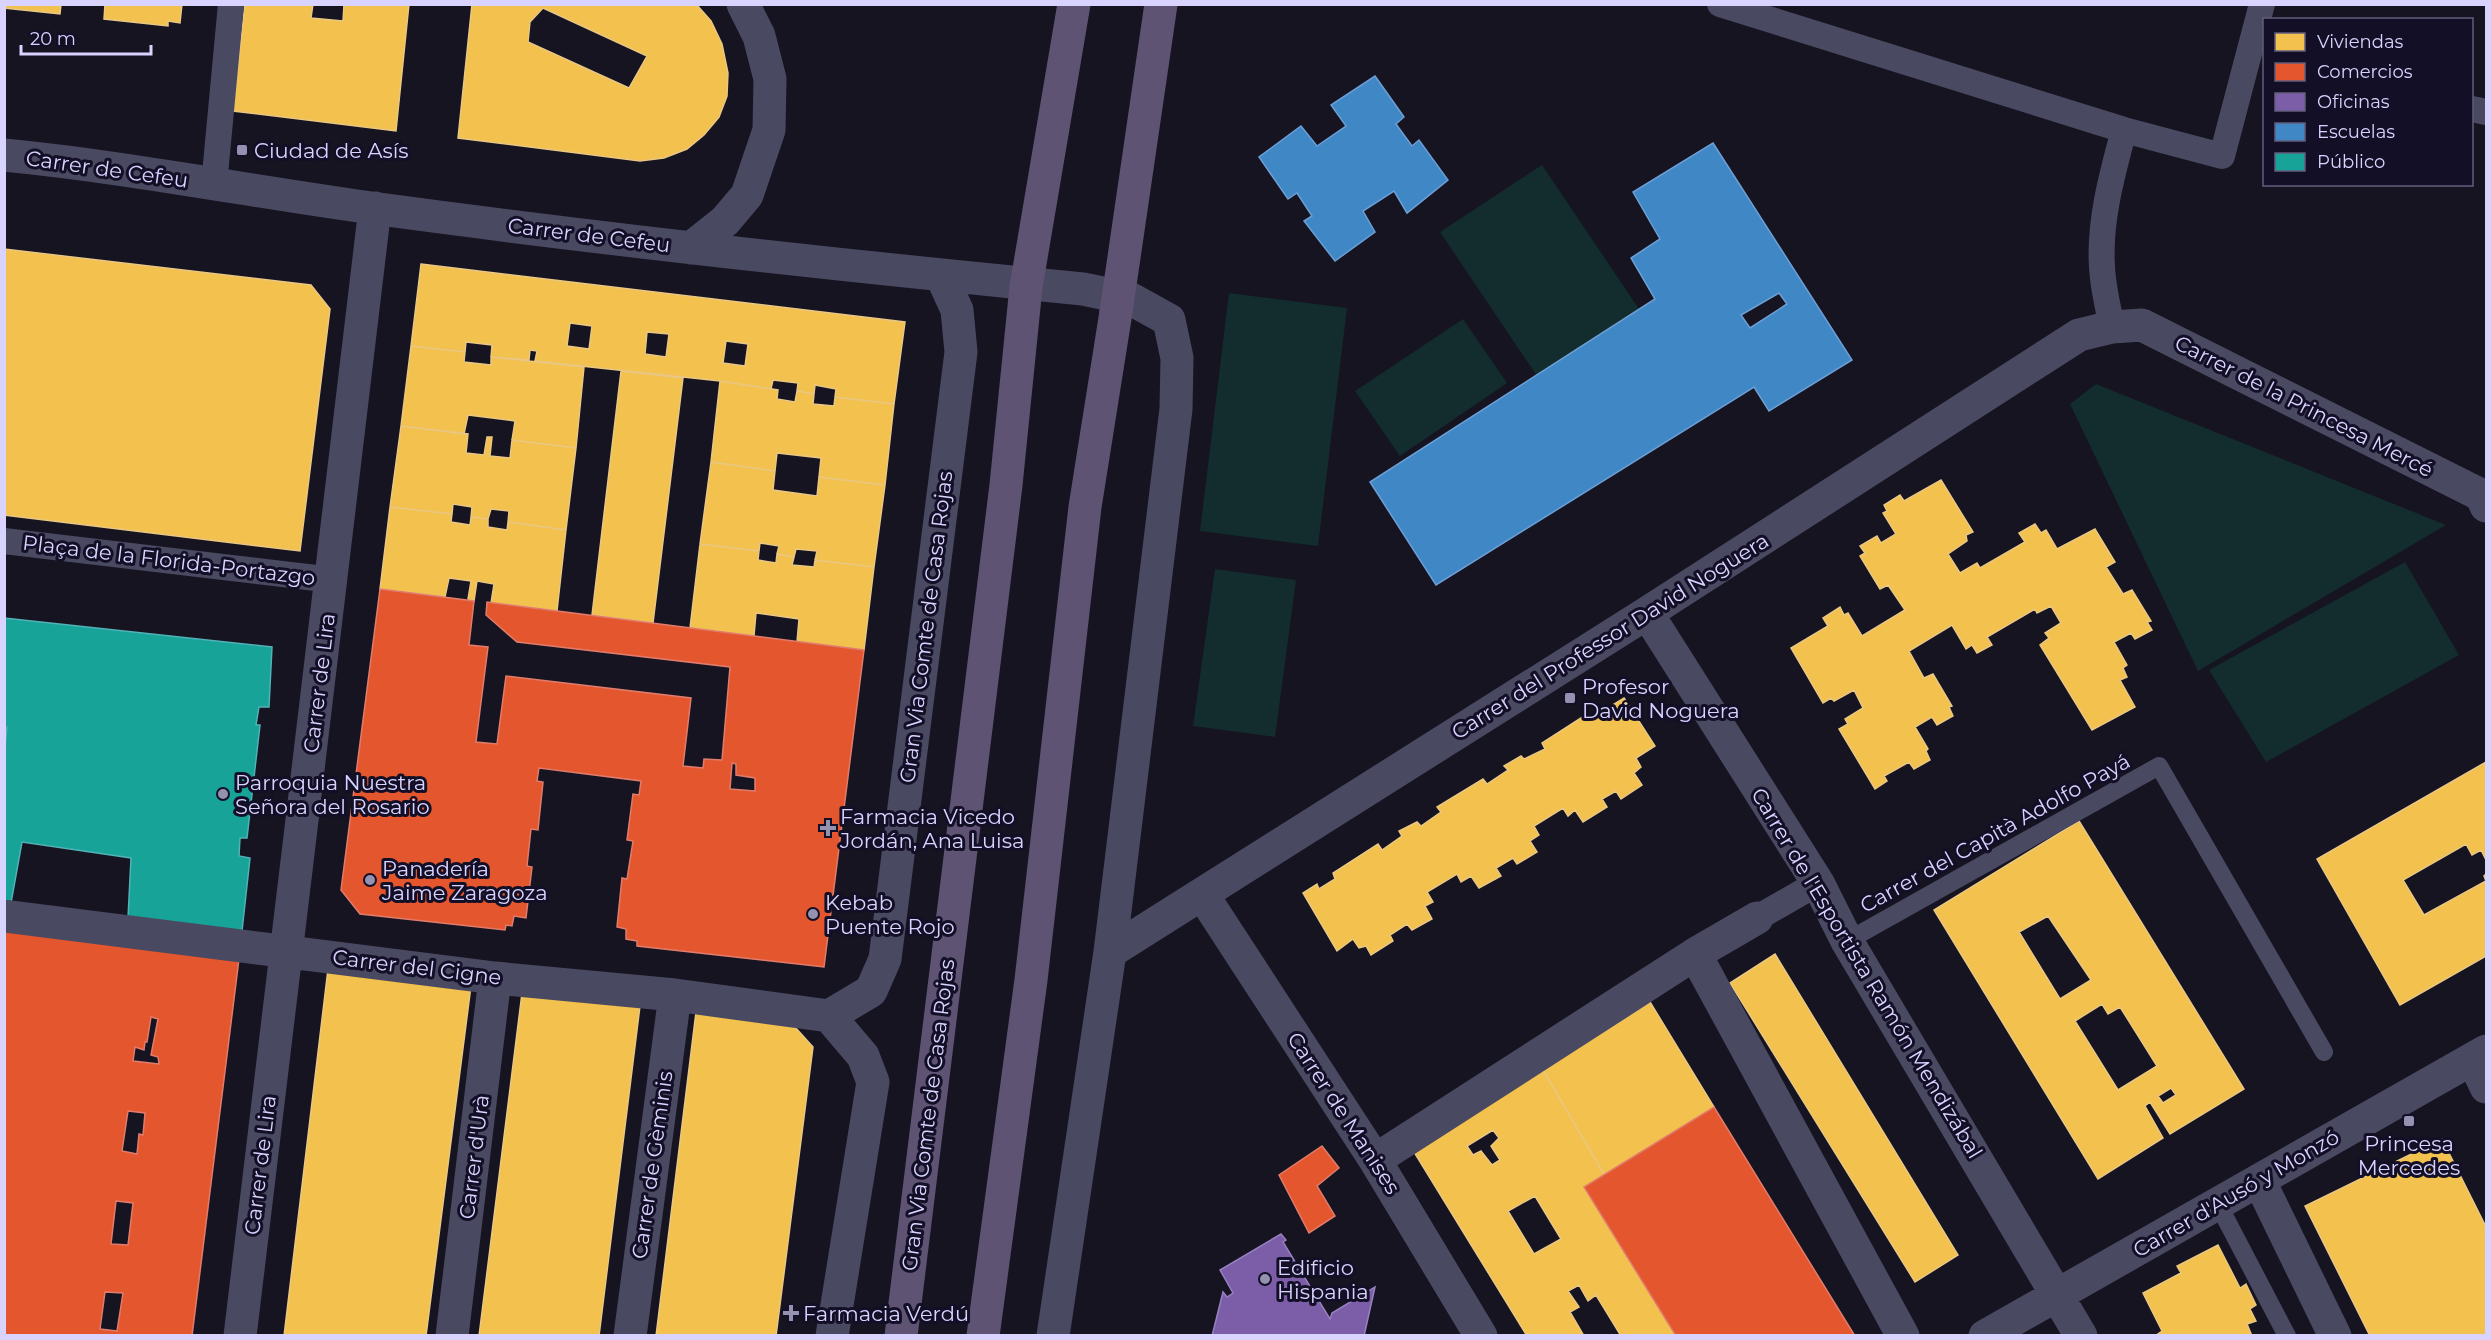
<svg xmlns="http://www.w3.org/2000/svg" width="2491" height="1340" font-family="Montserrat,sans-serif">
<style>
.green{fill:#132c2d}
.homes{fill:#f2c14e;stroke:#eac783;stroke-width:1.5;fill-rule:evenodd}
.shops{fill:#e4572e;stroke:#e17c6d;stroke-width:1.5;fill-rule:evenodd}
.offices{fill:#7b5ea7;stroke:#9781c1;stroke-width:1.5}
.schools{fill:#3f88c5;stroke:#6d9fd6;stroke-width:1.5;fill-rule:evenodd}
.public{fill:#17a398;stroke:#51b2b7;stroke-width:1.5}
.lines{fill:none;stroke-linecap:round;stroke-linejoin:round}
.service{stroke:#4a4962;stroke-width:18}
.pedestrian{stroke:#4a4962;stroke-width:26}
.minor{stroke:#4a4962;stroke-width:33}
.primary{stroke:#5e5373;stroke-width:33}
.primary-bridge{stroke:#5e5373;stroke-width:33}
.poi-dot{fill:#9591b1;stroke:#130f26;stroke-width:2}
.labels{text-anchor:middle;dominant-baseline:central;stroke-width:6;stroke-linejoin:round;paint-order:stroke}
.poi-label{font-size:21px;fill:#d9d4ff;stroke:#130f26;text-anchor:start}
.street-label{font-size:21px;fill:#d9d4ff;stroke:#130f26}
</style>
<rect width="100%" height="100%" fill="#161421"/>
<path class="green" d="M1542 165 1639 309 1537 376 1440 232Z
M1229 293 1347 308 1318 546 1200 531Z
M1463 319 1507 383 1400 456 1355 391Z
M2096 384 2446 525 2198 671 2070 404Z
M2405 562 2459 655 2266 762 2209 670Z
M1215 569 1296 580 1275 737 1193 726Z"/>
<path class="homes" d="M4 4H61L60 14 4 8Z
M105 4H182L180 23 168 21V26L104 19Z
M245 4H313L311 18 343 21 344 4H409L396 131 233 111Z
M472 4H696L711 21 722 44 728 73 727 96 719 117 704 135 687 149 664 158 640 161 458 138ZM543 8 647 56 629 88 528 42 530 22Z
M4 249 311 285 330 309 300 551 4 515Z
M421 264 905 322 894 404 835 397 836 389 815 385 814 394 797 391 798 383 773 380 771 389 720 381 535 361 537 351 530 350 529 360 491 357 492 345 466 342 465 352 411 346ZM570 323 592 326 589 349 567 346ZM647 332 669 334 666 357 645 354ZM726 341 748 344 745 366 723 363Z
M411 346 465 352 464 362 491 365V357L584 367 576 448 512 440 515 421 468 415 464 434 401 426Z
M621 371 683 378 653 623 592 615Z
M720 381 778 390 777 399 795 402 797 391 814 394 813 404 834 406 835 397 894 404 885 485 819 477 821 458 777 453 775 471 711 462Z
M401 426 468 434 466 453 484 455 487 437H492L490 456 510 458 512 440 576 448 566 530 508 522 509 511 491 509 488 519 471 517 472 507 453 504 452 514 390 507Z
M711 462 775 471 773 490 817 496 819 477 885 485 874 567 815 560 817 551 796 549 794 557 777 554 779 546 760 543 759 551 700 544Z
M1941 480 1973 532 1966 535 1967 541 1948 554 1960 573 1977 563 1980 568 2025 542 2019 533 2035 524 2041 533 2046 530 2057 549 2095 529 2115 562 2106 567 2123 594 2132 590 2151 621 2147 622 2152 630 2135 639 2131 633 2114 642 2127 665 2123 668 2127 677 2120 680 2135 707 2092 730 2040 645 2049 638 2045 633 2061 623 2051 606 2037 613 2035 609 1987 637 1992 645 1977 653 1972 645 1966 649 1952 625 1909 651 1924 678 1933 674 1952 706 1949 707 1953 716 1937 725 1932 717 1915 727 1928 749 1926 751 1930 760 1914 769 1909 762 1884 776 1887 781 1875 789 1839 729 1848 724 1845 719 1863 708 1854 690 1834 701 1831 698 1823 703 1791 648 1828 626 1823 618 1840 607 1844 615 1848 613 1862 636 1905 610 1888 585 1880 589 1860 556 1865 553 1860 546 1877 536 1881 543 1896 534 1883 513 1887 511 1884 505 1900 495 1904 501Z
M390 507 452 514 451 522 470 525 471 517 488 519V527L507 530 508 522 566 530 557 611 491 603 494 584 477 581 474 601 468 599 471 581 449 578 445 597 380 589Z
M700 544 759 551 758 560 776 563 777 554 794 557 792 565 814 567 815 560 874 567 864 650 797 642 799 619 756 613 754 636 690 628Z
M1624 698 1655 746 1636 758 1641 767 1634 773 1642 785 1621 799 1616 791 1602 799 1607 807 1583 822 1575 810 1568 816 1563 808 1534 826 1539 835 1530 841 1537 852 1517 864 1513 858 1496 868 1501 876 1479 888 1471 876 1461 882 1457 874 1427 892 1433 902 1425 906 1432 919 1412 930 1407 924 1390 935 1393 941 1371 955 1366 946 1359 948 1353 939 1337 951 1303 893 1317 884 1319 889 1335 879 1333 873 1378 844 1382 850 1402 836 1399 831 1417 822 1421 826 1441 812 1437 807 1483 779 1487 784 1508 770 1504 766 1521 756 1524 759 1545 749 1542 743 1587 714 1590 719Z
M2486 762V860L2481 850 2472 855 2466 844 2403 880 2424 915 2486 881 2484 876 2486 874V956L2400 1005 2317 859Z
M2079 821 2244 1089 2170 1134 2150 1102 2145 1106 2163 1138 2098 1179 1934 910ZM2048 916 2091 980 2060 999 2019 932ZM2102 1004 2108 1014 2120 1007 2157 1066 2118 1090 2075 1021ZM2171 1088 2176 1095 2163 1103 2158 1096Z
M1775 954 1958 1255 1915 1282 1730 983Z
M328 969 471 986 426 1336H284Z
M522 993 640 1006 599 1336H479Z
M1650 1002 1714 1107 1605 1176 1543 1070Z
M696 1012 794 1026 813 1047 776 1336H656Z
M1543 1070 1605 1176 1584 1187 1676 1336H1621L1596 1295 1588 1301 1579 1285 1568 1291 1579 1307 1570 1312 1584 1336H1527L1414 1152ZM1493 1130 1499 1138 1491 1146 1500 1160 1492 1165 1481 1151 1473 1155 1467 1146ZM1535 1196 1561 1239 1534 1254 1508 1211Z
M2442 1139 2486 1227V1336H2370L2305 1206Z
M2218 1245 2240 1288 2246 1284 2256 1305 2250 1309 2256 1321 2247 1324 2252 1336H2155L2162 1331 2143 1293 2181 1273 2177 1266Z"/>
<path class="shops" d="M380 589 474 601 469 645 488 647 476 742 497 744 506 676 691 698 683 766 703 768 704 759 722 760 730 667 517 642 486 615 487 602 864 650 824 967 637 946V941L626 939V929L617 927 622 878 627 879 633 841 627 840 633 794 639 795 641 781 539 768 537 781 543 782 538 830 531 829 527 866 532 867 526 918 514 916 512 926 506 925 505 930 360 914 341 890ZM732 763 736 764V775L755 778V791L730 789Z
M4 930 239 959 192 1336H4ZM151 1017 158 1019 151 1055 158 1057 159 1064 133 1061 135 1047 144 1050 145 1042H147ZM128 1111 145 1113 143 1135 139 1134 137 1154 122 1151ZM116 1201 133 1203 128 1245 111 1244ZM105 1292 123 1293 117 1331 100 1329Z
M1714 1107 1855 1336H1676L1584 1187Z
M1322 1146 1339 1168 1317 1186 1335 1216 1309 1233 1279 1175Z"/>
<path class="offices" d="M1281 1234 1286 1240 1283 1242 1330 1319 1332 1313 1375 1287 1364 1336H1212L1223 1292 1227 1297 1233 1293 1220 1270Z"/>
<path class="schools" d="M1375 76 1404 117 1396 124 1412 146 1419 140 1448 180 1407 213 1394 191 1363 211 1375 232 1335 261 1304 221 1312 216 1297 193 1288 199 1259 157 1301 126 1317 146 1346 126 1331 105Z
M1713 143 1852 360 1769 411 1754 387 1436 585 1370 482 1655 299 1631 258 1660 239 1633 192ZM1779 293 1787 304 1750 328 1741 315Z"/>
<path class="public" d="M4 618 272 647 269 707H259L256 725H260L247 838H240L239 856 250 858 242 931 128 918 131 858 22 842 11 903 4 902V758L7 727 4 726Z"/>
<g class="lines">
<path class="service" d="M1847 941 2159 766 2324 1052
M2218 1204 2287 1336"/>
<path class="pedestrian" d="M1720 4 2124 130 2222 156 2262 4
M2472 109 2486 112
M214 185 231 4
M2112 327C2108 307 2103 288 2102 267 2099 221 2112 175 2124 130
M4 541 333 580
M1757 918 1818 883"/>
<path class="minor" d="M4 155C127 167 249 191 372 208 608 240 845 266 1083 289L1131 299 1169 320 1177 358 1176 409 1110 952 1053 1336
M691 248 725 221 747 195 769 130 770 79 759 36 743 4
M1647 613 1818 883 1847 941 2081 1336
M1202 894 1375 1160 1481 1336
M4 916 495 978 675 995 829 1016
M1110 952 1647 613 2079 335 2112 327 2142 325 2481 495 2486 506
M1695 954 1903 1336
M829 1016 871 991 885 959 961 352 957 310 941 275
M829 1016 863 1056 873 1082 832 1336
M2473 1059 2486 1087
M1375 1160 1695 954 1757 918
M2259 1180 2335 1336
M240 1336C284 960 332 584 375 208
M452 1336 495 978
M630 1336 675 995
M1985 1336 2486 1051"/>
<path class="primary" d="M901 1336 1006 485 1026 287
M983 1336 1031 980 1085 507 1116 312"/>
<path class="primary-bridge" d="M1026 287 1074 4
M1116 312 1161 4"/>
</g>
<g class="poi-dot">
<rect x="236" y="144" width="12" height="12" rx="3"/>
<rect x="1564" y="692" width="12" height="12" rx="3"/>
<circle cx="223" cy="794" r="6"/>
<path d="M825 819h6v6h6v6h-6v6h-6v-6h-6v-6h6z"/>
<circle cx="370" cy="880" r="6"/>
<circle cx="813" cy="914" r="6"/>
<rect x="2403" y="1115" width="12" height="12" rx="3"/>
<circle cx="1265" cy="1279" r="6"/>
<path d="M788 1304h6v6h6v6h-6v6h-6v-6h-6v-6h6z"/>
</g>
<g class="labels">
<g class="poi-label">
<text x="254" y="150">Ciudad de Asís</text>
<text x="1582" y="686">Profesor<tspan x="1582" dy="24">David Noguera</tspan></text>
<text x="235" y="782">Parroquia Nuestra<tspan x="235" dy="24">Señora del Rosario</tspan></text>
<text x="840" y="816">Farmacia Vicedo<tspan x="840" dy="24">Jordán, Ana Luisa</tspan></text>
<text x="382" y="868">Panadería<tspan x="382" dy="24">Jaime Zaragoza</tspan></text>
<text x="825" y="902">Kebab<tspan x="825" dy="24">Puente Rojo</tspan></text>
<text x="2409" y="1143" text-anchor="middle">Princesa<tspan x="2409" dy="24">Mercedes</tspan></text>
<text x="1277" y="1267">Edificio<tspan x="1277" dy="24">Hispania</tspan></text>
<text x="803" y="1313">Farmacia Verdú</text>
</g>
<g class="street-label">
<text transform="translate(107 169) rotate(8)">Carrer de Cefeu</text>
<text transform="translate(589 235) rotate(7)">Carrer de Cefeu</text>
<text transform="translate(2304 406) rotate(27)">Carrer de la Princesa Mercé</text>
<text transform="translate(169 560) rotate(7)">Plaça de la Florida-Portazgo</text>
<text transform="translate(926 627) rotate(-83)">Gran Via Comte de Casa Rojas</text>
<text transform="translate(1610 636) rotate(-32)">Carrer del Professor David Noguera</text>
<text transform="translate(319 683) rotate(-83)">Carrer de Lira</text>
<text transform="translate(1995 833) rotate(-29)">Carrer del Capità Adolfo Payá</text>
<text transform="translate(417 967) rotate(7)">Carrer del Cigne</text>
<text transform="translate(1867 973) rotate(59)">Carrer de l'Esportista Ramón Mendizábal</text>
<text transform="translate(1344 1113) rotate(57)">Carrer de Manises</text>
<text transform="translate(928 1115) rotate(-83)">Gran Via Comte de Casa Rojas</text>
<text transform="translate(474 1157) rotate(-83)">Carrer d'Urà</text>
<text transform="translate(260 1165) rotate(-83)">Carrer de Lira</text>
<text transform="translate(652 1165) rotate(-82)">Carrer de Gèminis</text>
<text transform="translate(2236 1193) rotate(-30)">Carrer d'Ausó y Monzó</text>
</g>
</g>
<rect width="2491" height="1340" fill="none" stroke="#d9d4ff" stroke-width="12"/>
<rect x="2263" y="18" width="210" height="168" fill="#130f26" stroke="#625e7d" stroke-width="1.5"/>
<rect x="2275" y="33" width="30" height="18" fill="#f2c14e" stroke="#625e7d" stroke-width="1.5"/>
<text x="2317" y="48" font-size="18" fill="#d9d4ff">Viviendas</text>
<rect x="2275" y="63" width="30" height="18" fill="#e4572e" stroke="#625e7d" stroke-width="1.5"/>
<text x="2317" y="78" font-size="18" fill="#d9d4ff">Comercios</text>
<rect x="2275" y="93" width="30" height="18" fill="#7b5ea7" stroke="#625e7d" stroke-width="1.5"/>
<text x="2317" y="108" font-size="18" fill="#d9d4ff">Oficinas</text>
<rect x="2275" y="123" width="30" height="18" fill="#3f88c5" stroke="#625e7d" stroke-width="1.5"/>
<text x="2317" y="138" font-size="18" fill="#d9d4ff">Escuelas</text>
<rect x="2275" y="153" width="30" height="18" fill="#17a398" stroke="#625e7d" stroke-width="1.5"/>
<text x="2317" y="168" font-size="18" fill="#d9d4ff">Público</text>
<path d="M21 45v9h130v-9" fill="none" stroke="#d9d4ff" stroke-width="3"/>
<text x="30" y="45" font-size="18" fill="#d9d4ff" stroke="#130f26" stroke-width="4.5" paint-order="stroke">20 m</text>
</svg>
